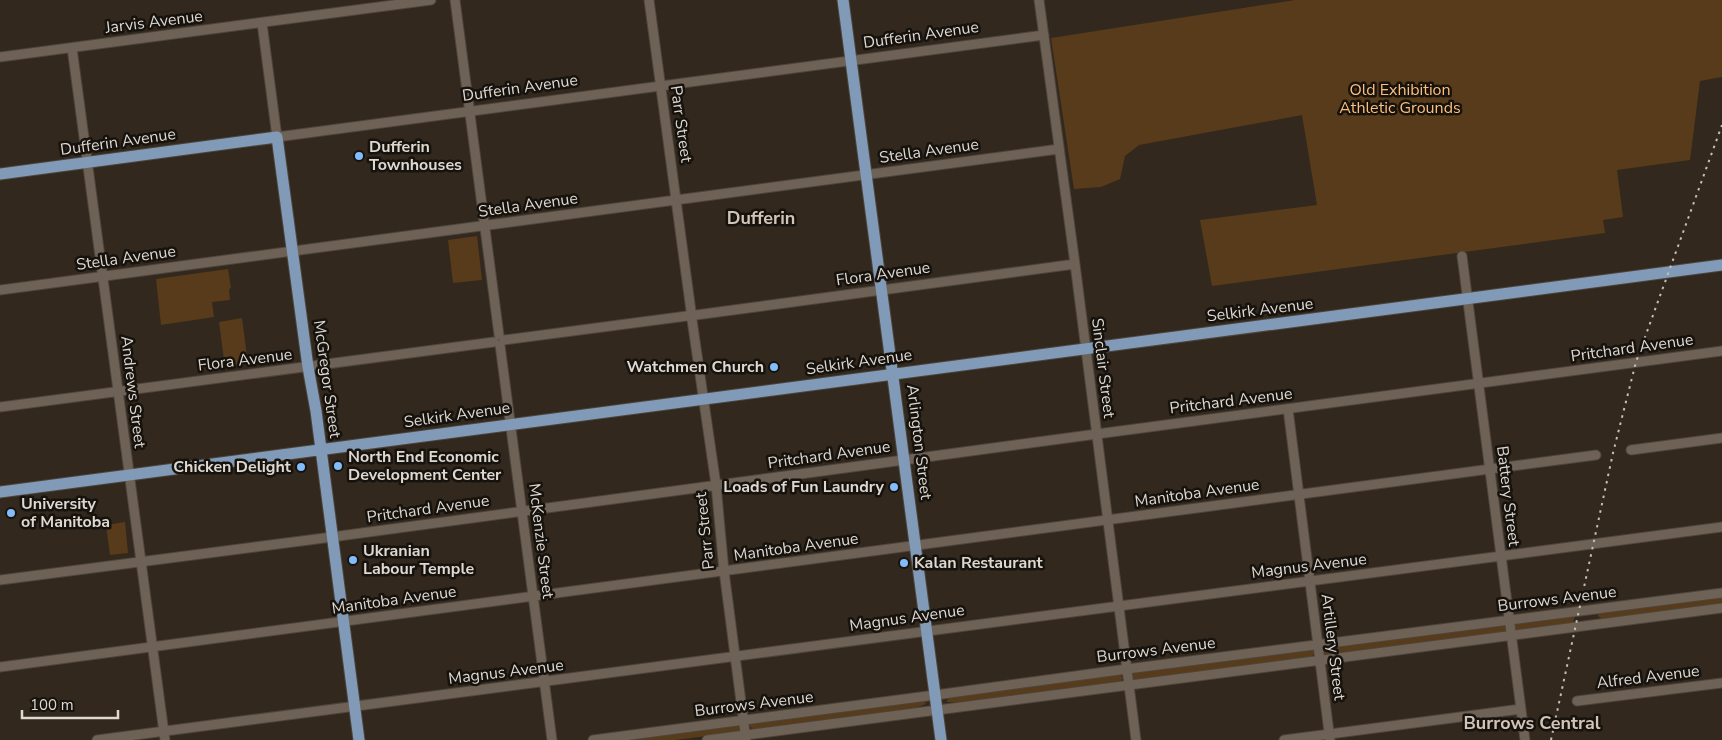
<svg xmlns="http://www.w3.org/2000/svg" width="1722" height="740" font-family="'Nunito Sans',sans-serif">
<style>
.green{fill:#583b1a}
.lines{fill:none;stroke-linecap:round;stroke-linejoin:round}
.minor-casing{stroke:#4d453c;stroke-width:11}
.major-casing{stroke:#4d453c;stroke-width:13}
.minor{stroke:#6e6256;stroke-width:9}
.major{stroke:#809ab7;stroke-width:11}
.rail{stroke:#c6beb7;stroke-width:2;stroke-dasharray:2.5 5;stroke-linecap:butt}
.poi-dot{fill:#83bcfb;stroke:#16120d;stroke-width:2}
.labels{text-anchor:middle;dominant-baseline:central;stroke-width:5;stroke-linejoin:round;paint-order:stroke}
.street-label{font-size:16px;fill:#dfd8d1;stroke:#16120d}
.park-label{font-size:16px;fill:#fdbf7b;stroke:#16120d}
.poi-label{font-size:16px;font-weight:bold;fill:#dfd8d1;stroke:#16120d;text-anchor:start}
.neighbourhood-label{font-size:18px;font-weight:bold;fill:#d2c4b7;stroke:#16120d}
</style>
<rect width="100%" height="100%" fill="#32281d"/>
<path class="green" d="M1295 0H1722V77L1700 81 1690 160 1617 170 1623 217 1603 220 1605 233 1212 286 1200 220 1317 205 1302 115 1139 145 1125 156 1120 179 1101 187 1074 189 1051 38Z
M477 236 482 280 453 283 448 240Z
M228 269 231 288 229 289 230 300 212 302 214 317 161 325 156 279Z
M242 318 248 364 225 367 219 322Z
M125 522 128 553 110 555 106 525Z
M1722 596V603L1602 619 1598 616 1599 612Z
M1575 615 1573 623 1517 630 1514 629 1515 624Z
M1504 625 1506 630 1503 632 1326 655 1323 653V648Z
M1312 650 1315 653 1311 657 1135 680 1132 678 1131 675 1134 672Z
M1119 674 1123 678 1120 682 960 702H947V700L951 697Z
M919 701 925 702 926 704 915 708 753 729 749 726 750 723Z
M739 725 741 730 738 732 675 740H619Z"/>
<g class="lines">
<defs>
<path id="minor" d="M455 0 499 335
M649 0 691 311
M1039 0 1075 264 1136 740
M262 23 277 137 1044 35
M72 48 165 740
M0 57 431 0
M1462 256 1525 740
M0 290 1059 149
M696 315 1075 264
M692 320 716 485 724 571 746 740
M504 340 687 316
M500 345 552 740
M0 407 494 342
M1288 409 1330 740
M1631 450 1722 438
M0 580 332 537 1097 434 1722 351
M0 667 1596 455
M1577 701 1722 683
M97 740 1722 527
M593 740 943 694 1127 669 1722 593
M707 740 1722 608
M1284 740 1521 709"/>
<path id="major" d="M843 0 941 740
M0 174 277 137 308 367 316 411 359 740
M0 492 1722 265"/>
</defs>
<use href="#minor" class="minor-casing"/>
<use href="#major" class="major-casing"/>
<use href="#minor" class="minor"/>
<use href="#major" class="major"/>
<path class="rail" d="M1551 740 1613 453 1636 362 1722 125"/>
</g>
<g class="poi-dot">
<circle cx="359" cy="156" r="5"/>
<circle cx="774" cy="367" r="5"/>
<circle cx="338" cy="466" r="5"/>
<circle cx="301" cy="467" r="5"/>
<circle cx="894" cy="487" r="5"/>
<circle cx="11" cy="513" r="5"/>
<circle cx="353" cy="560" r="5"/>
<circle cx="904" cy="563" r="5"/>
</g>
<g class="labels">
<g class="street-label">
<text transform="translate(154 22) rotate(-7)">Jarvis Avenue</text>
<text transform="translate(921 35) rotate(-8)">Dufferin Avenue</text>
<text transform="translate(520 88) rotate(-8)">Dufferin Avenue</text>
<text transform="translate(681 124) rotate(82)">Parr Street</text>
<text transform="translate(118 142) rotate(-8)">Dufferin Avenue</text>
<text transform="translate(929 151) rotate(-8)">Stella Avenue</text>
<text transform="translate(528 205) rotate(-8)">Stella Avenue</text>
<text transform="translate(126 258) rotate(-8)">Stella Avenue</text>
<text transform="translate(883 274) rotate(-8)">Flora Avenue</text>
<text transform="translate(1260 310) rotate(-7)">Selkirk Avenue</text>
<text transform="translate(1632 348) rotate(-8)">Pritchard Avenue</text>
<text transform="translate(245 360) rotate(-7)">Flora Avenue</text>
<text transform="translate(859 362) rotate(-8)">Selkirk Avenue</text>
<text transform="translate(1103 368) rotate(83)">Sinclair Street</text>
<text transform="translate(327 379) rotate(82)">McGregor Street</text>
<text transform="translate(133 392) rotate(83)">Andrews Street</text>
<text transform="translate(1231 401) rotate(-7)">Pritchard Avenue</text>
<text transform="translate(457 415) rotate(-8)">Selkirk Avenue</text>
<text transform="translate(919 442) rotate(83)">Arlington Street</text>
<text transform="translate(829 455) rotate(-8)">Pritchard Avenue</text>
<text transform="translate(1197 493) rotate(-8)">Manitoba Avenue</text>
<text transform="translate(1508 496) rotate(83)">Battery Street</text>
<text transform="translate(428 509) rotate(-8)">Pritchard Avenue</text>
<text transform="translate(705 531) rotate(-96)">Parr Street</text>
<text transform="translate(541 541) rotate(83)">McKenzie Street</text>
<text transform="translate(796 547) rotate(-8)">Manitoba Avenue</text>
<text transform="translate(1309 566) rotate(-7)">Magnus Avenue</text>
<text transform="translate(1557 599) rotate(-7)">Burrows Avenue</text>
<text transform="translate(394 600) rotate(-8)">Manitoba Avenue</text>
<text transform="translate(907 618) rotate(-8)">Magnus Avenue</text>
<text transform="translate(1333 647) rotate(83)">Artillery Street</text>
<text transform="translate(1156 650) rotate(-7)">Burrows Avenue</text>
<text transform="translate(506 672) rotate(-7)">Magnus Avenue</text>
<text transform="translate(1648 677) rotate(-7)">Alfred Avenue</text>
<text transform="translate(754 704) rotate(-7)">Burrows Avenue</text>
</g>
<g class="park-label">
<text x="1400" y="90">Old Exhibition<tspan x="1400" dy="18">Athletic Grounds</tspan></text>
</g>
<g class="poi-label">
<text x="369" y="147">Dufferin<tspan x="369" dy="18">Townhouses</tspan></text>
<text x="764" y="367" text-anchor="end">Watchmen Church</text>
<text x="348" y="457">North End Economic<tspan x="348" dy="18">Development Center</tspan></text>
<text x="291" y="467" text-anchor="end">Chicken Delight</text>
<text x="884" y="487" text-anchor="end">Loads of Fun Laundry</text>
<text x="21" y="504">University<tspan x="21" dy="18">of Manitoba</tspan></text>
<text x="363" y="551">Ukranian<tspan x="363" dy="18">Labour Temple</tspan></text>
<text x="914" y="563">Kalan Restaurant</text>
</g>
<g class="neighbourhood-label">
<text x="761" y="218">Dufferin</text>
<text x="1532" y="723">Burrows Central</text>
</g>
</g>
<path d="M22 710v8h96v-8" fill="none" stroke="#dfd8d1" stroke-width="2.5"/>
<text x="30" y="710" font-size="15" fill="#dfd8d1" stroke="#16120d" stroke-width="4" paint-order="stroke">100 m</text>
</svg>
